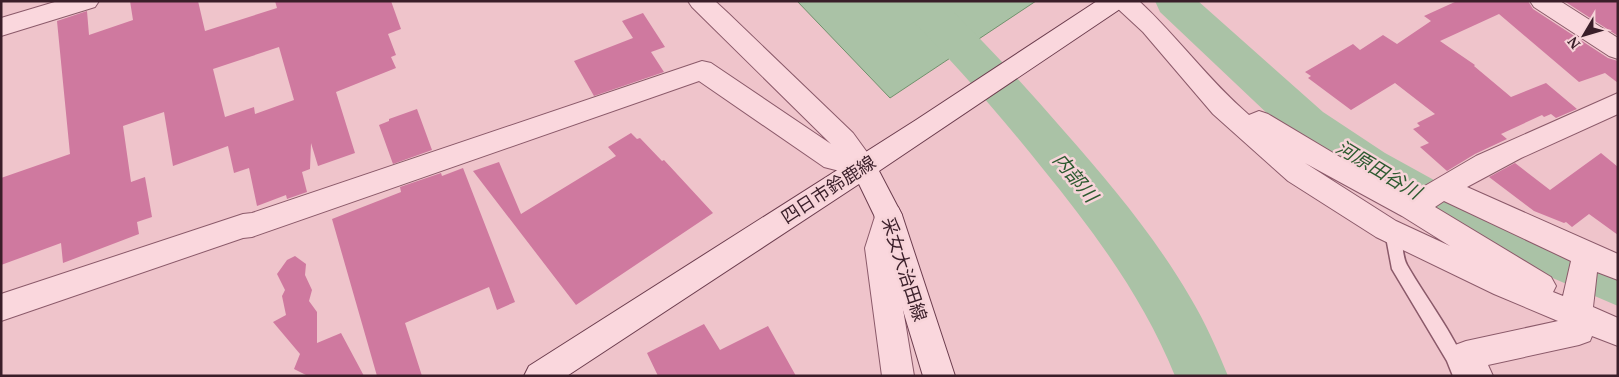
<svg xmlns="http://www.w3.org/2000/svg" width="1619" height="377" font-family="'PT Serif','Noto Sans JP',serif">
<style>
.water{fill:#aac2a6;stroke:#70916c}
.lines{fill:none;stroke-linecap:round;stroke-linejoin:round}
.river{fill:#aac2a6;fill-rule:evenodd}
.building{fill:#cf799f;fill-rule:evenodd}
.service-casing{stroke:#8b5a6a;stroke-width:3}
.minor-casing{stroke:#8b5a6a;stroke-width:2}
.secondary-casing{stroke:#6c3d4e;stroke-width:2}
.service{fill:#fad7dd;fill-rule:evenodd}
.minor{fill:#fad7dd;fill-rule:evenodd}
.secondary{fill:#fad7dd;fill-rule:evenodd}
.labels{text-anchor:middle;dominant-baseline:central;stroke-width:5;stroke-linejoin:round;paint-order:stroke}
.street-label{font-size:18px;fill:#3a1e29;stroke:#f7d4d9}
.water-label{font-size:19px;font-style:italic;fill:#2d5a30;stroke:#f7d4d9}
</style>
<rect width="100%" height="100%" fill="#efc4cb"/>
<path class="water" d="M797 1H1036L890 98Z"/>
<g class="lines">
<path class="river" d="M897 1H942C985 42 1025 86 1064 131 1110 183 1155 237 1190 297 1205 322 1217 349 1228 376H1175C1144 299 1095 233 1043 169 999 114 953 61 903 11Z
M1155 1H1198L1323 112 1385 153 1472 201 1618 261V306L1438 229 1353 179 1291 136 1160 12Z"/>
</g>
<path class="building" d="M130 1H198L205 31 277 8 275 1H391L401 29 388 34 396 55 391 57 396 68 336 92 355 153 318 166 311 143 310 169 302 172 307 192 287 199 286 195 257 206 249 168 234 173 228 146 173 166 164 112 123 126 131 182 145 177 152 217 137 222 139 234 63 263 61 243 1 265V178L70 154 57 21 87 11 89 35 133 20ZM279 47 294 100 255 114 254 107 225 117 213 69Z
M1457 1H1528L1533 9 1608 58 1618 61V83L1605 73 1579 82 1499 14 1440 41 1475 65 1474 66 1511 97 1546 83 1577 109 1556 118 1551 114 1544 117 1542 115 1501 134 1507 139 1475 154 1447 171 1420 147 1429 143 1413 129 1420 126 1417 123 1435 114 1395 83 1351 110 1308 78 1311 76 1305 72 1353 44 1360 50 1383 35 1397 44 1431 21 1424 16Z
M1564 1H1618V36Z
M643 13 665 47 651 52 664 72 594 96 574 61 633 38 622 21Z
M417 109 432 150 393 164 379 125 389 121V119Z
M631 133 637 139 640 138 662 161 664 160 713 213 576 305 473 171 499 162 521 214 616 156 608 147Z
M1601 153 1618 167V235L1589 214 1572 227 1566 222 1564 223 1534 211 1489 177 1515 163 1550 190Z
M463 168 515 302 497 310 489 287 405 323 422 376H377L332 219 401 192 400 187 441 173 442 176Z
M295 256 306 264 305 275 312 290 309 301 317 312V343L341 333 364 376H308L294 369 300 354 273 322 286 315 282 296 285 290 277 274 287 260Z
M704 324 720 350 768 326 796 376H658L647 353Z"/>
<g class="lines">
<defs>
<path id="service" d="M1393 225 1398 227C1404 239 1401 254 1407 265 1427 300 1453 332 1468 370L1465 376H1453L1447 361 1392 269 1385 232 1388 227Z"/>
<path id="minor" d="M58 1H99L95 7 1 36V18Z
M688 1H715L728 13 853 133 877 166 873 174 863 177 824 167 699 81 252 237 243 238 1 321V294L243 214 252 213 702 61 711 63 831 144 692 7Z
M1112 1H1139C1178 37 1209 81 1249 115L1259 111 1268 114 1340 157 1411 194 1476 156 1618 93V114L1521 158 1467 187 1618 254V280L1597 272 1593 307 1618 318V346L1592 336 1590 341 1579 345 1488 365 1493 376H1460L1450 355 1455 345 1466 341 1558 321 1494 294 1376 237 1288 181 1213 114 1143 32 1116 7ZM1305 163 1402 216 1450 246 1396 221ZM1444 201 1571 261 1563 296 1553 292 1556 286 1551 277 1435 207Z
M1530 1H1560L1618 38V59L1609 56 1534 7Z
M888 203 898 207 902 215 893 248 914 376H882L865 248 878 207Z"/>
<path id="secondary" d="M1097 1H1127L1123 7 879 171 902 215 955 376H923L874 215 859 184 567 376H524L529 366 916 120Z"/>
</defs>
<use href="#service" class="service-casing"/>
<use href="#minor" class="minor-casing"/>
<use href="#secondary" class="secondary-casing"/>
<use href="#service" class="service"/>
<use href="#minor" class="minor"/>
<use href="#secondary" class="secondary"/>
</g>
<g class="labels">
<g class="street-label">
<text transform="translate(828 189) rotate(-33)">四日市鈴鹿線</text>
<text transform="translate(905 269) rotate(72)">采女大治田線</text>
</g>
<g class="water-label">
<text transform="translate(1379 169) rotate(31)">河原田谷川</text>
<text transform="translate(1076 177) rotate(50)">内部川</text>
</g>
</g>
<rect width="1619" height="377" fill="none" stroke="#3a1e29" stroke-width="5"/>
<g transform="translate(1584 35) rotate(232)" stroke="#f7d4d9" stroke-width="4" paint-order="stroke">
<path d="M0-4L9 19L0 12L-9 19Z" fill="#3a1e29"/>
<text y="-8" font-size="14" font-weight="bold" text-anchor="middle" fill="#3a1e29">N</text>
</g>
</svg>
